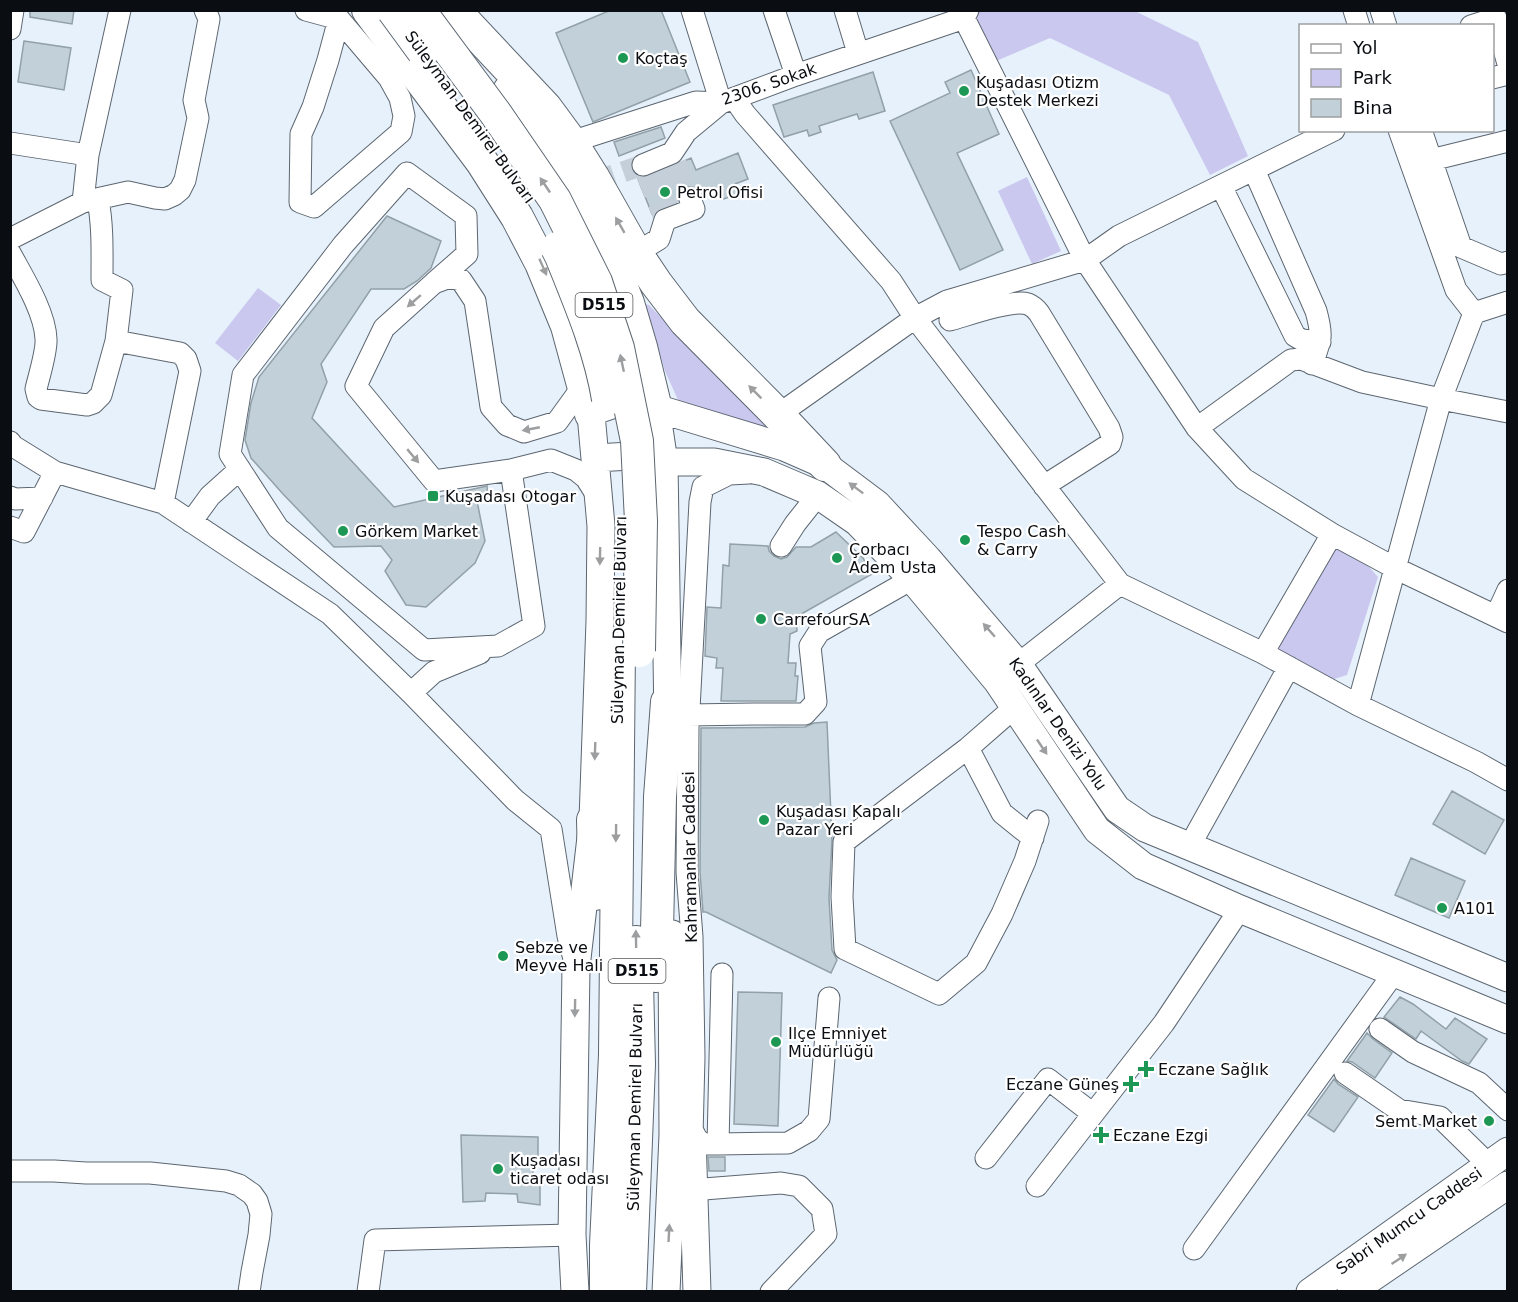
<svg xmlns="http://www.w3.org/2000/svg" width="1518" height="1302" font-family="'DejaVu Sans',sans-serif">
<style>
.green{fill:#cac8ee}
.building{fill:#c2d1d9;stroke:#92a0a7;stroke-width:1.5}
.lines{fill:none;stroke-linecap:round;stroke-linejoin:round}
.minor-tunnel{stroke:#c5cfd9;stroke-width:21;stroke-dasharray:21 10;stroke-linecap:butt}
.minor-casing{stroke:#5c6670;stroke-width:23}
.major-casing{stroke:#5c6670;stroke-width:29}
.highway-casing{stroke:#5c6670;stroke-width:34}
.minor{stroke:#fff;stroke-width:21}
.major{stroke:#fff;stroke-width:27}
.highway{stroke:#fff;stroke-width:32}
.highway-bridge-casing{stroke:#5c6670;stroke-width:34;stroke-linecap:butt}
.highway-bridge{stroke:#fff;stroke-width:32}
.oneway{fill:#9d9ea0}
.poi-dot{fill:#1d9754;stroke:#fff;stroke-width:2}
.labels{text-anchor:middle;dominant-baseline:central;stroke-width:4.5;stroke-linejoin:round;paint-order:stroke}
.shield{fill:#fff;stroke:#545658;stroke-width:1.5}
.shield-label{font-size:15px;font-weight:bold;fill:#0a0d11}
.poi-label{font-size:16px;fill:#0a0d11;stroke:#fff;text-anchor:start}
.street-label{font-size:16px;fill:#0a0d11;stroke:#fff}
</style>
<rect width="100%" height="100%" fill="#e6f1fc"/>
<path class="green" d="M973 11H1135L1198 42 1248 156 1210 175 1169 95 1050 38 996 61Z
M1027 177 1061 251 1032 264 998 191Z
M258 288 281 305 238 361 215 343Z
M645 304 649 305 767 428 678 400 665 371Z
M1342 547 1369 567 1378 577 1347 675 1331 680 1275 647 1329 551Z"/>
<path class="building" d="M30 10H74L72 24 30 17Z
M611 10H661L690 82 593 122 556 33Z
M24 41 71 48 64 90 18 82Z
M971 70 999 134 957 153 1003 250 960 270 890 121 950 93 945 82Z
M873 72 885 111 859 119 857 114 819 126 821 132 809 136 807 130 784 137 773 105Z
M661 127 665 138 619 156 614 142Z
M738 153 748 179 735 184 739 193 724 199 711 190 702 194 697 189 692 187H686L680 192 678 197V201L660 208 652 214 638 179 648 177 691 158 696 170Z
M387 216 441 241 431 268 417 281 404 289H371L321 364 327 382 312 418 394 507 487 486 488 500 477 501 485 541 475 563 426 607 406 605 385 571 392 560 381 546 334 547 283 494 251 458 245 440 251 403 259 377Z
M836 532 863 558 872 574 796 617 797 631 790 634 788 663H796L795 676H798L796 701H721L723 668H716L717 658 705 656 707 607 721 608 723 565 729 566 730 544 768 546 769 551 774 556 781 559 787 557 796 547H811Z
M827 722 832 840 829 898 832 950 837 960 831 973 706 912H703L700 872 701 728 805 727 814 723Z
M1452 791 1504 820 1485 854 1433 824Z
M1411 858 1465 881 1449 918 1395 895Z
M738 992 782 993 778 1126 734 1124Z
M1400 997 1413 1004 1446 1029 1455 1018 1487 1039 1469 1064 1462 1061 1421 1031 1416 1039 1384 1017Z
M1367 1033 1373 1039 1392 1053 1375 1078 1352 1062 1347 1061Z
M1334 1079 1338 1084 1358 1097 1334 1132 1308 1115Z
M461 1135 538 1137V1156L533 1157V1181L540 1180V1205L518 1202 517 1194 486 1193 485 1201 463 1202Z
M708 1157H725V1171H709Z"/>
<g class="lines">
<path class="minor-tunnel" d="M676 163 690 199
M662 169 676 205
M593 177H608L643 165 665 220"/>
<defs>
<path id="minor" d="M306 10 339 19 389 78 400 98 404 116 401 132 314 207 300 202 301 134 313 107 328 60 339 19
M774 10 796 75
M845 10 858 53
M968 10 964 18 1085 260 1197 428 1244 479 1332 534 1395 568 1508 622
M1354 10 1359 26
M1381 10 1386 26
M1493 10 1508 64
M1471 26 1496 18
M10 29 13 10
M1492 78 1508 74
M734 98 745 114 891 281 915 318 1120 584
M1399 130 1456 290 1474 313 1508 302
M1421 130 1461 247 1501 264 1508 262
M571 142 696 102 721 103 796 75 964 18
M10 143 88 155
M1431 160 1508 141
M643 165 672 153 686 132 721 103 692 10
M1254 170 1316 311C1323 336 1321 340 1312 364
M1221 186 1295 336 1302 340 1320 342
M98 200C103 226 102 253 102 280L122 290 116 341 180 353 186 359 190 371 163 503
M83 202 128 192 155 198 165 199 174 195 180 190 185 180 198 118 194 100 209 19 205 10
M10 239 83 202 88 155 120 10
M10 253C23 277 45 312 46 339 47 351 39 376 36 389L38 397 41 399 87 405 93 403 101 395 116 341
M636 253 659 239 665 220 694 209 690 199
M434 283 467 254 466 216 407 173 343 245 243 375 230 454 278 528 424 650 498 646 534 626 511 470
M950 320C968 315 1012 299 1028 304 1033 306 1036 309 1039 313L1109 428 1112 437 1110 444 1044 486
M582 378 578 393 557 422 524 432 507 425 491 407 475 301 461 280 450 277 434 283 384 328 356 386 434 481 511 470 551 460 576 470 586 478 598 497 599 500
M778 415 915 318 947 301 1085 260 1119 236 1334 130
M1197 428 1291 360 1301 359 1362 382 1441 399 1508 412
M10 442 13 446 55 472 163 503 330 614 411 693 515 800 551 829 568 936 573 955
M10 497 15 499 42 498
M191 522 210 496 240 469
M10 527 24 532 55 472
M781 546 795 524 818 495
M1496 616 1508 590
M1263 653 1332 534
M1007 673 1120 584 1263 653 1358 705 1476 762 1508 780
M411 693 434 672 480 653
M1358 705 1441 399 1474 313
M1015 707 968 748 844 842 842 897 845 949 939 994 976 963 1002 914 1025 861 1038 821
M688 715 754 714H805L816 702 810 646 819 632 912 579
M968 748 1002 813 1033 838
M1189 847 1289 667
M722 974 718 1144H704L692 1136 694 1057 692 937 687 872 688 728 700 502 703 487 729 474 749 473
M1380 1029 1413 1052 1479 1083 1508 1110
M1345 1073 1399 1110 1440 1117 1489 1165
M718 1144 788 1143 809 1131 819 1119 829 998
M986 1158 1048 1079 1093 1114
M10 1171H54L86 1173H150L226 1181 239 1185 252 1194 257 1201 261 1214 259 1235 252 1272 249 1292
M1037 1186 1164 1023 1240 909
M693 1188 704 1189 781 1183 799 1186 822 1209 826 1234 771 1292
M1194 1249 1394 973
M368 1292 375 1240 572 1235"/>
<path id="major" d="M656 409 664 462 668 722
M596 458 630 456 664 462H714L764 472 818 495 857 522 912 579 997 681 1097 830 1143 866 1240 909 1508 1020
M673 1135 692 1136 697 1292
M575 1292 572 1235 576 967 593 820 600 621 601 526 591 414C605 405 619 402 636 402L784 447 825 465 877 504 928 559 1018 664 1117 809 1145 828 1508 978
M666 1292 673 1135 672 934
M1310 1292 1508 1151
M1351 1292 1508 1185"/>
<path id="highway" d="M368 10 482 162 517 217 541 263 567 326 591 414
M454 10 546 108 571 142 593 177 636 253 656 283 685 321 778 415 825 465
M509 91 578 195 602 239 628 303 641 347 656 409
M593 820 595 894
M656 976 660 797 667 702
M606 1292V1245L615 1055 619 648
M630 1292 639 1064 636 942"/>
</defs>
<use href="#minor" class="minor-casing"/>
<use href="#major" class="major-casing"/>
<use href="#highway" class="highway-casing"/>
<use href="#minor" class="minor"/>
<use href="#major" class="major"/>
<use href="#highway" class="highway"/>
<defs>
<path id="highway-bridge" d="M393 10 423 51
M419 10 496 114 555 200 596 282 618 348 637 441 641 521 639 651
M557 248 561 256C580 303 600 350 608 399"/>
</defs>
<use href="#highway-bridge" class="highway-bridge-casing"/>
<use href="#highway-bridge" class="highway-bridge"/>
</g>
<defs><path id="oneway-solid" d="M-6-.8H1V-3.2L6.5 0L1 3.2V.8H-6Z" transform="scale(1.5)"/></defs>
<g class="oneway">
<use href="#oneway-solid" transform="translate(545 185) rotate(-124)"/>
<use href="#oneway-solid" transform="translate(620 225) rotate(-120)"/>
<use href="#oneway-solid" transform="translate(543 267) rotate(66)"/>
<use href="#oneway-solid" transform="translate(414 301) rotate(139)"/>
<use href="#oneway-solid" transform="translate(622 363) rotate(-102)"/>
<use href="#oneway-solid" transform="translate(755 392) rotate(-135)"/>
<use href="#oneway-solid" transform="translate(531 429) rotate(169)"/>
<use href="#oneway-solid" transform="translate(413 456) rotate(50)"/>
<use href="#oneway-solid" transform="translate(856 488) rotate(-143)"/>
<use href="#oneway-solid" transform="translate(600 556) rotate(91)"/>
<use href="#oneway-solid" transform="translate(989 630) rotate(-131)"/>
<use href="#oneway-solid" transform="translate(1042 747) rotate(56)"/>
<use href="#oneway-solid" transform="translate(595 751) rotate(92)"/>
<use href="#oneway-solid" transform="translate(616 833) rotate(91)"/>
<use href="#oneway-solid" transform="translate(636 939) rotate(-91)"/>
<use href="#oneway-solid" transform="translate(575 1008) rotate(91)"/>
<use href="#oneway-solid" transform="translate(669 1233) rotate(-87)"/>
<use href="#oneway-solid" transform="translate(1399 1259) rotate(-34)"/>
</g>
<g class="poi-dot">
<circle cx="623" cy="58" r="6"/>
<circle cx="964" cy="91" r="6"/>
<circle cx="665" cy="192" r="6"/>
<rect x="427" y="490" width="12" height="12" rx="3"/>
<circle cx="343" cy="531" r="6"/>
<circle cx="965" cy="540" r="6"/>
<circle cx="837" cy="558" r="6"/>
<circle cx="761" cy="619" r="6"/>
<circle cx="764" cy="820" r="6"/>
<circle cx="1442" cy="908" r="6"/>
<circle cx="503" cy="956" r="6"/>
<circle cx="776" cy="1042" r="6"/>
<path d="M1143 1060h6v6h6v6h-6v6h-6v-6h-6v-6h6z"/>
<path d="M1128 1075h6v6h6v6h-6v6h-6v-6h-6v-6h6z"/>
<circle cx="1489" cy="1121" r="6"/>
<path d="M1098 1126h6v6h6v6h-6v6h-6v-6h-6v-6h6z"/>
<circle cx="498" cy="1169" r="6"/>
</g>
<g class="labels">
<g class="shield">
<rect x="575.5" y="293" width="57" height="24" rx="4.5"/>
<rect x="608.5" y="959" width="57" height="24" rx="4.5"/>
</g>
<g class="shield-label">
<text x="604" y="305">D515</text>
<text x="637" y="971">D515</text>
</g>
<g class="poi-label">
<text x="635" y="58">Koçtaş</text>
<text x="976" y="82">Kuşadası Otizm<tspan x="976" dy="18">Destek Merkezi</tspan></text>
<text x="677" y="192">Petrol Ofisi</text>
<text x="445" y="496">Kuşadası Otogar</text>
<text x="355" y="531">Görkem Market</text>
<text x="977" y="531">Tespo Cash<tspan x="977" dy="18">&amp; Carry</tspan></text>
<text x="849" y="549">Çorbacı<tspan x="849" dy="18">Adem Usta</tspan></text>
<text x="773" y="619">CarrefourSA</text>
<text x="776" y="811">Kuşadası Kapalı<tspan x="776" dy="18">Pazar Yeri</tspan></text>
<text x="1454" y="908">A101</text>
<text x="515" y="947">Sebze ve<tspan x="515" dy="18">Meyve Hali</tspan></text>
<text x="788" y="1033">Ilçe Emniyet<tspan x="788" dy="18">Müdürlüğü</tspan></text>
<text x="1158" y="1069">Eczane Sağlık</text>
<text x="1119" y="1084" text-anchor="end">Eczane Güneş</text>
<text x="1477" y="1121" text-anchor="end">Semt Market</text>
<text x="1113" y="1135">Eczane Ezgi</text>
<text x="510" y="1160">Kuşadası<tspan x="510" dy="18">ticaret odası</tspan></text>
</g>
<g class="street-label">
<text transform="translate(769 84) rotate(-19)">2306. Sokak</text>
<text transform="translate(470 117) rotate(54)">Süleyman Demirel Bulvarı</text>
<text transform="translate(619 620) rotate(-89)">Süleyman Demirel Bulvarı</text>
<text transform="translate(1058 724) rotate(55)">Kadınlar Denizi Yolu</text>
<text transform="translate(690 857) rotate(-91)">Kahramanlar Caddesi</text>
<text transform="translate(635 1107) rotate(-89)">Süleyman Demirel Bulvarı</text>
<text transform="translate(1409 1221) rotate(-35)">Sabri Mumcu Caddesi</text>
</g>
</g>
<rect width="1518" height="1302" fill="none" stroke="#0a0d11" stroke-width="24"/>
<rect x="1299" y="24" width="195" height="108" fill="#ffffff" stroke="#9d9ea0" stroke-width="1.5"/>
<rect x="1311" y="44" width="30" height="9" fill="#ffffff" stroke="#9d9ea0" stroke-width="1.5"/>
<text x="1353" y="54" font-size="18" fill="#0a0d11">Yol</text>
<rect x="1311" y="69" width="30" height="18" fill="#cac8ee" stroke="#9d9ea0" stroke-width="1.5"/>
<text x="1353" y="84" font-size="18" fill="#0a0d11">Park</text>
<rect x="1311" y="99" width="30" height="18" fill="#c2d1d9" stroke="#9d9ea0" stroke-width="1.5"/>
<text x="1353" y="114" font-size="18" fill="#0a0d11">Bina</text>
</svg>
